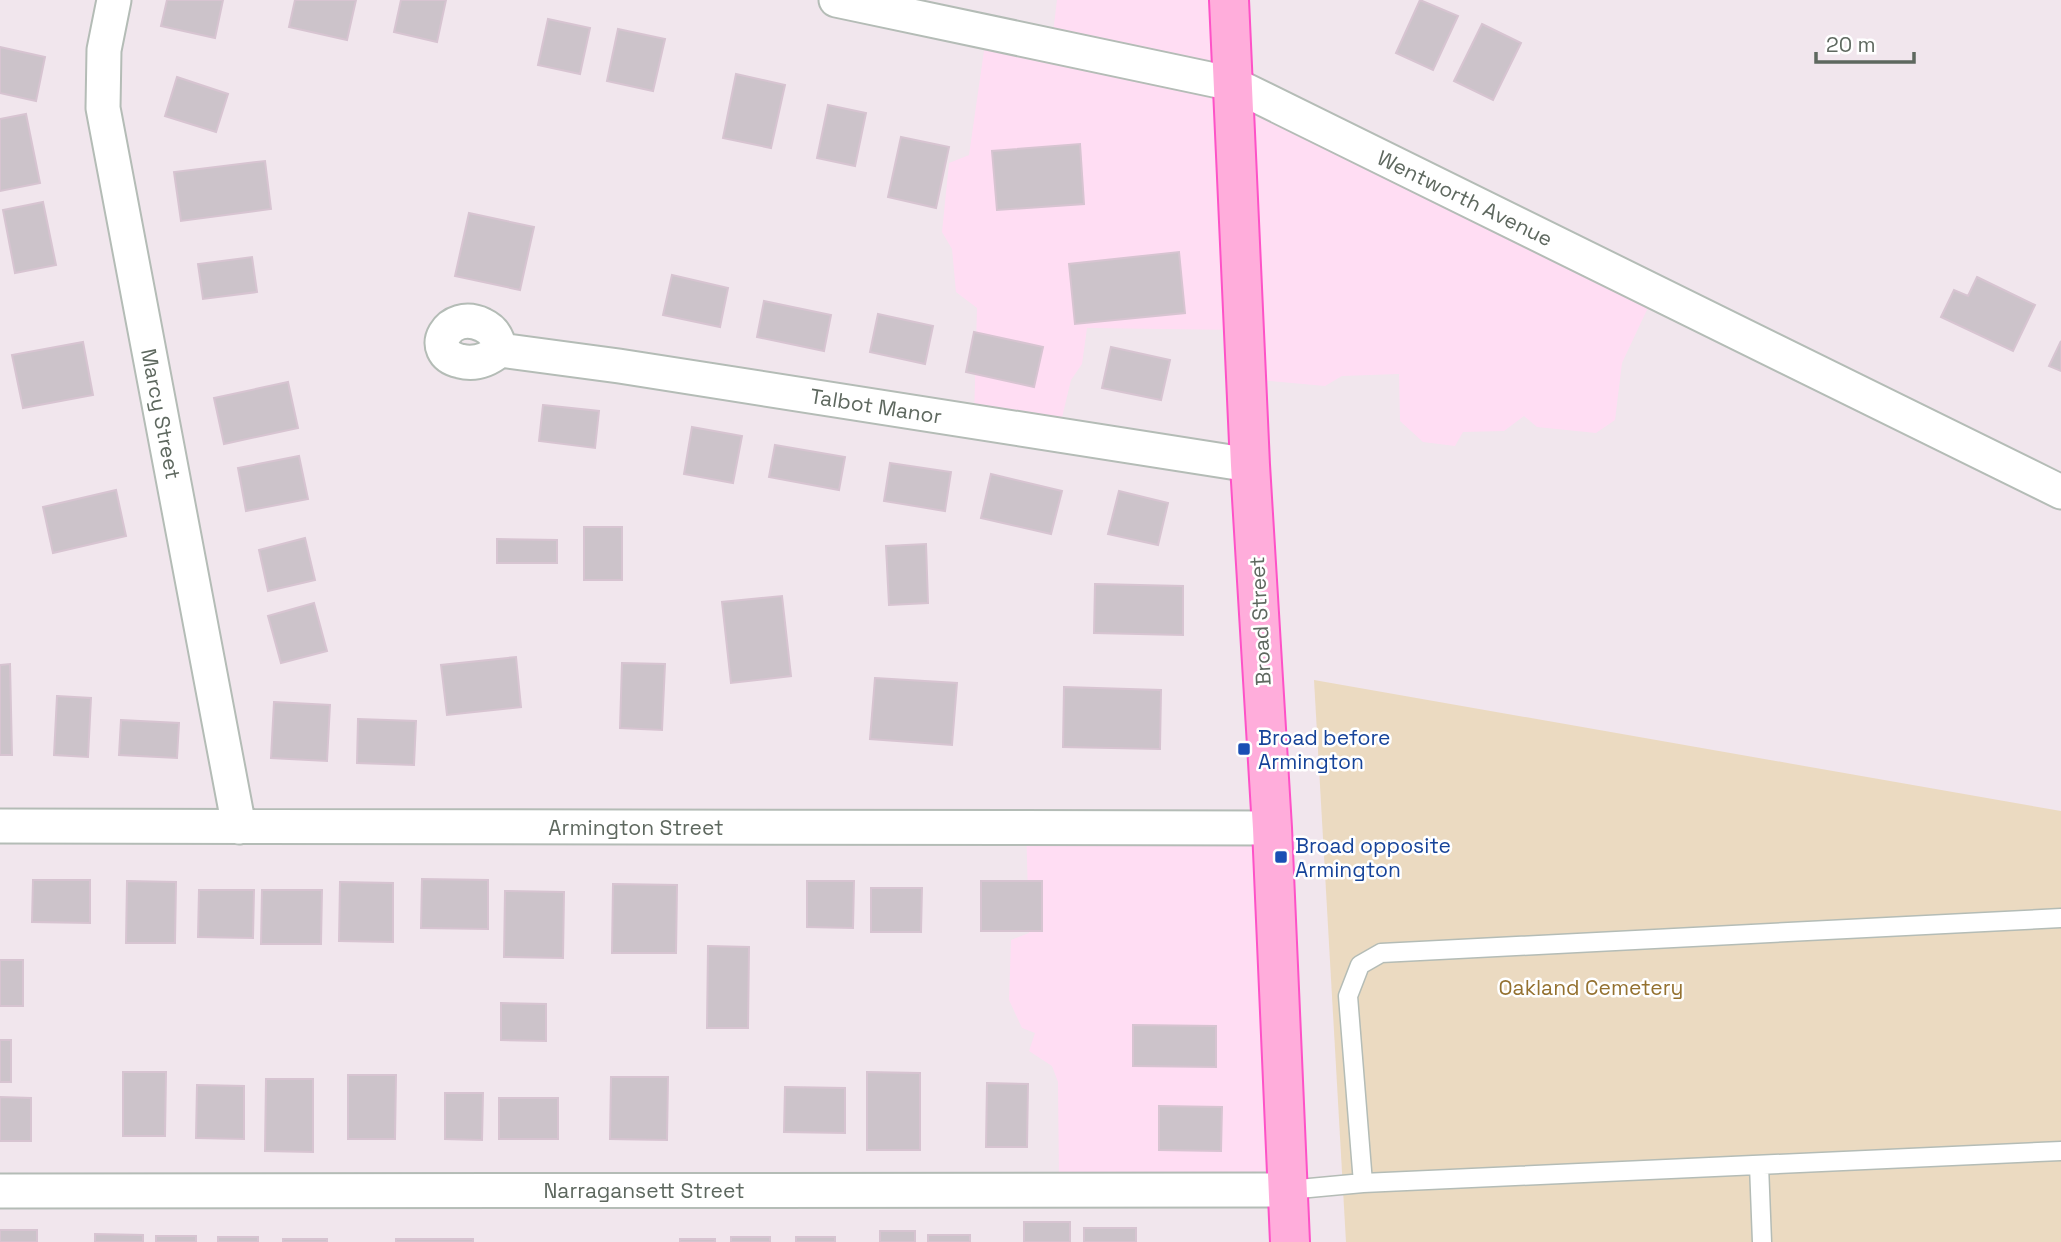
<svg xmlns="http://www.w3.org/2000/svg" width="2061" height="1242" font-family="'Space Grotesk',sans-serif">
<style>
.commercial{fill:#ffddf3}
.green{fill:#ebdac1}
.building{fill:#ccc3ca;stroke:#d7c4d1;stroke-width:2}
.lines{fill:none;stroke-linecap:round;stroke-linejoin:round}
.service-casing{stroke:#b4bcb6;stroke-width:21}
.minor-casing{stroke:#b4bcb6;stroke-width:37}
.primary-casing{stroke:#fe52c7;stroke-width:42}
.service{stroke:#fff;stroke-width:18}
.minor{stroke:#fff;stroke-width:33}
.primary{stroke:#ffaddb;stroke-width:38}
.transit-dot{fill:#1a4fb4;stroke:#fff;stroke-width:2.5}
.labels{text-anchor:middle;dominant-baseline:central;stroke-width:5;stroke-linejoin:round;paint-order:stroke}
.street-label{font-size:21px;fill:#5e685f;stroke:#fff}
.transit-label{font-size:21px;fill:#164399;stroke:#fff;text-anchor:start}
.park-label{font-size:21px;fill:#947130;stroke:#fff}
</style>
<rect width="100%" height="100%" fill="#f1e6ed"/>
<path class="commercial" d="M1057 0H1226L1230 80 1652 299 1622 363 1615 420 1596 433 1537 427 1524 416 1504 431 1463 432 1455 446 1423 442 1400 421 1399 374 1342 376 1325 386 1247 379 1241 330 1087 328 1082 364 1071 380 1058 434 974 418 977 308 956 292 952 249 942 232 949 163 969 155 987 30 1052 41Z
M1026 823 1272 828 1288 1190 1059 1181 1058 1082 1052 1066 1029 1051 1035 1033 1022 1028 1009 1000 1011 940 1029 933Z"/>
<path class="green" d="M1314 680 2061 811V1242H1346Z"/>
<path class="building" d="M167 0H223L215 38 161 26Z
M295 0H356L347 40 289 27Z
M401 0H446L437 42 394 32Z
M1420 0 1458 16 1433 70 1396 53Z
M548 19 590 28 580 74 538 65Z
M1482 24 1521 43 1493 100 1454 81Z
M618 29 665 39 653 91 607 81Z
M0 47 45 57 36 101 0 93Z
M736 74 785 85 771 148 723 138Z
M177 77 228 94 216 132 165 116Z
M828 105 866 113 855 166 817 158Z
M26 114 40 183 0 191V119Z
M901 137 949 147 936 208 888 197Z
M1080 144 1084 204 997 210 992 151Z
M265 161 271 209 181 221 174 172Z
M43 202 56 265 15 273 3 210Z
M469 213 534 227 520 290 455 276Z
M1179 252 1185 313 1075 324 1069 264Z
M252 257 257 292 203 299 198 264Z
M672 275 728 288 720 327 663 315Z
M1977 277 2035 305 2013 351 1941 317 1954 290 1968 296Z
M764 301 831 315 824 351 757 337Z
M878 314 933 326 925 364 870 352Z
M974 332 1043 347 1034 387 966 372Z
M2061 341V371L2049 366Z
M83 342 93 395 23 408 12 355Z
M1111 347 1170 360 1161 400 1102 388Z
M288 382 298 428 224 444 214 398Z
M543 405 599 411 595 448 539 441Z
M692 427 742 436 733 483 684 474Z
M775 445 845 457 839 490 769 477Z
M299 456 308 499 246 511 238 468Z
M890 463 951 472 945 511 884 501Z
M991 474 1062 491 1051 534 981 518Z
M116 490 126 536 53 553 43 507Z
M1119 491 1168 503 1158 545 1108 534Z
M584 527H622V580H584Z
M305 538 315 580 268 591 259 550Z
M497 539 557 540V563H497Z
M926 544 928 603 889 605 886 546Z
M1095 584 1183 586V635L1094 633Z
M782 596 791 676 731 683 722 602Z
M314 603 327 651 281 663 268 616Z
M516 657 521 707 447 715 441 665Z
M622 663 665 664 662 730 620 728Z
M10 664 12 755H0V665Z
M875 678 957 683 952 745 870 739Z
M1064 687 1161 690 1160 749 1063 747Z
M57 696 91 698 88 757 54 755Z
M274 702 330 705 327 761 271 758Z
M358 719 416 721 414 765 357 763Z
M121 720 179 723 177 758 119 755Z
M422 879 488 880V929L421 928Z
M33 880H90V923L32 922Z
M127 881 176 882 175 943H126Z
M807 881H854L853 928 807 927Z
M981 881H1042V931H981Z
M340 882 393 883V942L339 941Z
M613 884 677 885 676 953H612Z
M871 888H922L921 932H871Z
M199 890H254L253 938 198 937Z
M262 890H322L321 944H261Z
M505 891 564 892 563 958 504 957Z
M708 946 749 947 748 1028H707Z
M0 960H23V1006H0Z
M501 1003 546 1004V1041L501 1040Z
M1133 1025 1216 1026V1067L1133 1066Z
M0 1040H11V1082H0Z
M123 1072H166L165 1136H123Z
M867 1072 920 1073V1150H867Z
M348 1075H396L395 1139H348Z
M611 1077H668L667 1140 610 1139Z
M266 1079H313V1152L265 1151Z
M987 1083 1028 1084 1027 1147H986Z
M197 1085 244 1086V1139L196 1138Z
M785 1087 845 1088V1133L784 1132Z
M445 1093H483L482 1140 445 1139Z
M0 1097 31 1098V1141H0Z
M499 1098H558V1139H499Z
M1159 1106 1222 1107 1221 1151 1159 1150Z
M1024 1222H1070V1242H1024Z
M1084 1228H1136V1242H1084Z
M0 1230H37V1242H0Z
M880 1231H915V1242H880Z
M95 1234 143 1235V1242H95Z
M928 1235H970V1242H928Z
M156 1236H196V1242H156Z
M218 1237H258V1242H218Z
M731 1237H770V1242H731Z
M796 1237H835V1242H796Z
M283 1239H327V1242H283Z
M396 1239H473V1242H396Z
M680 1239H715V1242H680Z"/>
<g class="lines">
<defs>
<path id="service" d="M1759 1165 1762 1242
M1363 1183 1348 996 1360 965 1381 953 2061 918
M1288 1190 1363 1183 2061 1151"/>
<path id="minor" d="M114 0 104 50 103 108 239 827
M836 0 1233 84 2061 492
M500 350C488 360 475 365 460 361 424 353 448 308 483 325 494 330 498 338 500 350L619 366 1250 465
M0 826 1272 828
M0 1191 1288 1190"/>
<path id="primary" d="M1229 0 1250 465 1272 828 1290 1242"/>
</defs>
<use href="#service" class="service-casing"/>
<use href="#minor" class="minor-casing"/>
<use href="#primary" class="primary-casing"/>
<use href="#service" class="service"/>
<use href="#minor" class="minor"/>
<use href="#primary" class="primary"/>
</g>
<g class="transit-dot">
<rect x="1237" y="742" width="14" height="14" rx="3.5"/>
<rect x="1274" y="850" width="14" height="14" rx="3.5"/>
</g>
<g class="labels">
<g class="street-label">
<text transform="translate(1465 198) rotate(26)">Wentworth Avenue</text>
<text transform="translate(876 406) rotate(9)">Talbot Manor</text>
<text transform="translate(161 414) rotate(79)">Marcy Street</text>
<text transform="translate(1260 621) rotate(-93)">Broad Street</text>
<text x="636" y="827">Armington Street</text>
<text x="644" y="1190">Narragansett Street</text>
</g>
<g class="transit-label">
<text x="1258" y="737">Broad before<tspan x="1258" dy="24">Armington</tspan></text>
<text x="1295" y="845">Broad opposite<tspan x="1295" dy="24">Armington</tspan></text>
</g>
<g class="park-label">
<text x="1591" y="987">Oakland Cemetery</text>
</g>
</g>
<path d="M1816 52v10h98v-10" fill="none" stroke="#5e685f" stroke-width="3.5"/>
<text x="1826" y="52" font-size="21" fill="#5e685f" stroke="#ffffff" stroke-width="5" paint-order="stroke">20 m</text>
</svg>
